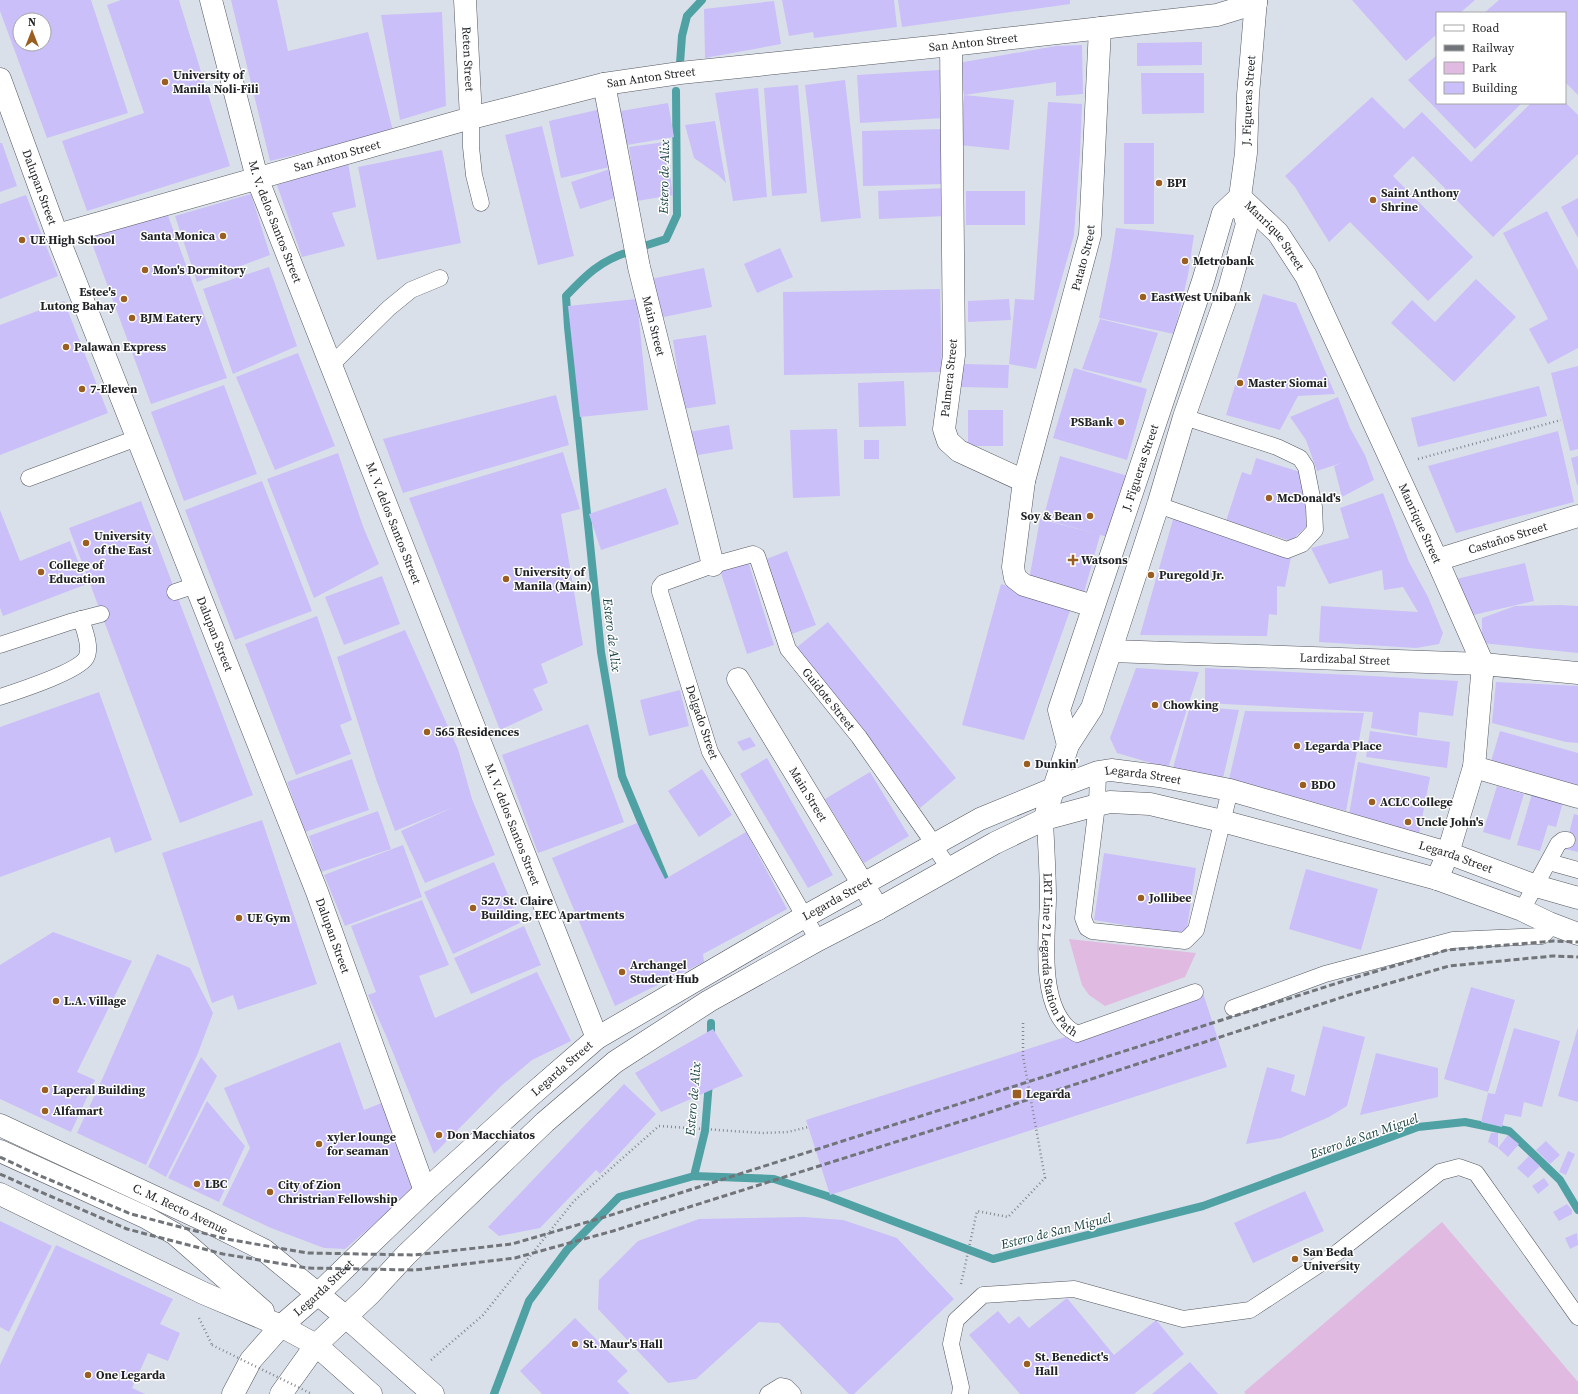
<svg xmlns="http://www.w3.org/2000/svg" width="1578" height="1394" font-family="'Source Serif 4',serif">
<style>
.green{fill:#e0bae1}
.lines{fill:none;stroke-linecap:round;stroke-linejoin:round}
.stream{stroke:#4fa1a3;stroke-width:8}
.building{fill:#cabff8;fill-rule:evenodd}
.service-casing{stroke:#545860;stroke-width:17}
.pedestrian-casing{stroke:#545860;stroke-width:23}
.minor-casing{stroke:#545860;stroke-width:23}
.tertiary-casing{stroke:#545860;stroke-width:23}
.secondary-casing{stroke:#545860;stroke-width:23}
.path{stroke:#84888e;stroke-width:2.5;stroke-dasharray:1 3;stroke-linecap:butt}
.service{stroke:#fff;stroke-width:16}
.pedestrian{stroke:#fff;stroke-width:22}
.minor{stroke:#fff;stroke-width:22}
.tertiary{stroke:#fff;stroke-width:22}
.secondary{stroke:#fff;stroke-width:22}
.rail{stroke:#71757a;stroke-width:3;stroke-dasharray:6 3;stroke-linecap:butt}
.path-bridge{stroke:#84888e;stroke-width:2.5;stroke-dasharray:1 3;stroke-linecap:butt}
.poi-dot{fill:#9a5f20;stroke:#fff;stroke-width:1.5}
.labels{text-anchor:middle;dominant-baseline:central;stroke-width:3;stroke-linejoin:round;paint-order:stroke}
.street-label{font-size:12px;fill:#1f2124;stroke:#fff}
.poi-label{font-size:12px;font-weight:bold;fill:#1f2124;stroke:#fff;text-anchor:start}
.water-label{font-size:13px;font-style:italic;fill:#1c4344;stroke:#fff}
</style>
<rect width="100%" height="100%" fill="#dae0e9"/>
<path class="green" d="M1069 939 1196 953 1185 977 1105 1006 1089 995 1082 985Z
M1442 1222 1578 1382V1394H1246L1244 1392Z"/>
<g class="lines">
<path class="stream" d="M680 63 682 36 687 16 702 0
M644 246 666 239 677 215 676 91
M628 252C600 261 586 275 566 296L568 327 601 652 622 776 667 884
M711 1023V1040
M694 1176 705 1131 709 1082
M494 1394 529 1301 567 1250 619 1197 694 1176 774 1179 827 1196 993 1259 1203 1206 1418 1127 1465 1122 1509 1131 1560 1180 1578 1210"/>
</g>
<path class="building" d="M0 0H91L128 113 47 138 0 11ZM20 20H44V44H20Z
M121 0H179L230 166 87 211 62 141 144 113 107 5Z
M231 0H277L288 51 368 32 393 131 270 161Z
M782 0H894L897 27 814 38 813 32 789 36Z
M898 0H1070V4L902 27Z
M1352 0H1475L1460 13H1437V34L1406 61Z
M1499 0H1578V95L1565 82V13H1484Z
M774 1 781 44 705 58 704 9Z
M442 12 446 106 400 120 381 15Z
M1202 42V65L1137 66V43Z
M1082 45 1083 94 1056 96V82L964 95 958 63 1056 46Z
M1437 55V103H1522L1475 149 1408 80Z
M940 70 944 118 860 123 857 75Z
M1141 73H1204V113L1142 114Z
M845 80 861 218 821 222 805 85Z
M798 85 807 193 772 196 764 88Z
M758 88 767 197 733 201 715 93Z
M964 95 1014 100 1009 150 959 145Z
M1372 97 1404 129 1422 112 1471 162 1531 103H1566L1578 115V154L1493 237 1413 156 1393 176 1473 257 1428 301 1350 222 1329 242 1295 187 1285 176Z
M1048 102 1082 104 1080 152 1074 235 1036 369 1009 364 1015 299 1034 300Z
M668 103 674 137 621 146 615 112Z
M601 109 614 166 561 178 549 121Z
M715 121 726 183 718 175 694 158 685 125Z
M542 126 574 256 538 265 505 135Z
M945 129 946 184 863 186 862 131Z
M665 142 673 195 637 201 629 147Z
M0 143H2L17 186 0 192Z
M1124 143H1154V224H1124Z
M442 150 461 243 377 260 358 167Z
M348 163 356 207 332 213 345 246 302 257 277 185Z
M610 169 618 197 580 209 571 182Z
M946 188 947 216 879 219 878 191Z
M966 191H1025V225H966Z
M251 194 270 255 197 282 175 216Z
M26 195 58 276 0 299V204Z
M1578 198V238L1561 207Z
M166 210 227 378 151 404 90 238Z
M1547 211 1578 270V348L1548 364 1529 329 1548 319 1503 233Z
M1116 228 1194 235 1188 275 1174 334 1099 318 1111 260Z
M780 248 793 277 757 293 744 264Z
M269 267 297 346 233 374 203 289Z
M704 268 712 307 659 318 651 279Z
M1476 279 1516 317 1454 382 1391 323 1412 300 1435 322Z
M940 289 942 372 784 375 783 292Z
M1263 294 1296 303 1335 394 1298 396 1280 430 1226 415Z
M637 299 648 410 580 417 568 306Z
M1009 299 1011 320 968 322V301Z
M64 301 108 413 0 455V325Z
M1100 319 1158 333 1141 383 1082 369Z
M706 335 716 404 683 409 673 340Z
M298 353 335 446 275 470 236 377Z
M961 364 1009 365 1008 388 961 387Z
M1578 366V449L1570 451 1551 373Z
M1074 368 1147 389 1127 460 1053 438Z
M904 381 906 426 859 427 858 383Z
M224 385 257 474 184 501 151 412Z
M1539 386 1547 416 1418 447 1411 418Z
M556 395 569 445 403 493 383 439Z
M1338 397 1350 428 1365 455 1374 480 1342 497 1334 466 1344 462 1317 471 1306 440 1290 417Z
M968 410H1003V446H968Z
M729 425 733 449 687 457 683 433Z
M837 429 840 496 793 498 790 430Z
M1558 431 1574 502 1456 533 1428 466Z
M864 440H879V459H864Z
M563 452 580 509 561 514 583 645 541 664 548 683 533 689 543 710 500 730 409 498Z
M338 453 364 529 379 564 314 598 267 479Z
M1060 456 1128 476 1108 537 1100 535 1083 596 1029 580 1040 519 1097 534 1043 519Z
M1578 456V485H1577L1571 458Z
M1256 458 1300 472 1308 525 1291 541 1226 521 1242 472 1251 475Z
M262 481 312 611 235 640 185 510Z
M666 488 679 524 601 550 589 514Z
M1383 493 1409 562 1428 597 1443 633 1439 644 1416 648 1319 642 1321 606 1418 612 1403 587 1384 590 1382 570 1329 584 1311 548 1349 538 1340 508Z
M141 501 253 795 180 823 69 528Z
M0 510 20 561 70 541 87 584 3 616 0 608Z
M1174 516 1291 557 1285 587 1277 586V615L1269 614 1267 636 1140 635Z
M787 551 816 625 792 634 764 560Z
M748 561 774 645 747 654 720 570Z
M1525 563 1534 601 1465 617 1456 579Z
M382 576 400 624 344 645 325 597Z
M1001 584 1072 605 1024 740 962 725Z
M1560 605 1578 606V653L1482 643V618L1515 606Z
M317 616 352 720 340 725 351 754 296 775 245 644Z
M828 622 956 778 920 808 796 648Z
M405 630 458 749 472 799 495 855 425 883 401 831 454 807 395 831 376 779 337 657Z
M1136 668 1199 672 1168 768 1117 753 1110 738Z
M1205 668 1372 676 1458 681 1453 716 1419 712 1417 736 1371 728 1373 712 1205 703Z
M1496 682 1578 686V743L1566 742 1492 723Z
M680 690 689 726 649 736 640 700Z
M99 692 152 840 115 853 110 837 0 877V727Z
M1190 706 1239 710 1223 778 1173 768Z
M1245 711 1364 713 1346 811 1229 779Z
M588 724 624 822 538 853 502 755Z
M1370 731 1450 742 1447 768 1366 757Z
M1500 731 1578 753V793L1489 768Z
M750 737 756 746 743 751 737 742Z
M767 758 833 875 808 888 740 774Z
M352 759 369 810 305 832 287 782Z
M1358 762 1430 777 1419 834 1349 815Z
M702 769 732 815 699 837 668 791Z
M870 772 909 836 864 863 825 799Z
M1497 786 1524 794 1510 840 1483 832Z
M1532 794 1563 802 1556 827 1548 825 1540 851 1517 845Z
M378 811 391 849 321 872 309 836Z
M1574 814 1578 815V852L1565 849Z
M262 820 317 984 238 1010 233 995 212 1003 162 853Z
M637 823 665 879 746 832 787 909 703 954 704 962 615 1006 552 858Z
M403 845 422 897 345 926 324 875Z
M1104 853 1196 868 1186 935 1094 920Z
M494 862 520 923 453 954 424 892Z
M1306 869 1378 889 1361 950 1289 929Z
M422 900 449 965 419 976 435 1018 537 972 571 1041 532 1060 501 1086 434 1154 387 1038 368 995 376 992 351 926Z
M524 926 541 965 471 994 454 958Z
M53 932 132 961 77 1072 95 1080 71 1132 0 1099V965Z
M157 954 190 968 213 1013 198 1053 146 1165 77 1133 104 1075Z
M1471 987 1515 1000 1488 1092 1444 1079Z
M1203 993 1227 1067 830 1195 806 1120Z
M1323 1026 1365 1037 1347 1106 1329 1117 1281 1138 1246 1144 1267 1067 1295 1075 1291 1091 1305 1096Z
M1578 1027V1102L1558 1096Z
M1514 1028 1560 1041 1542 1107 1524 1102 1521 1117 1505 1114 1502 1127 1481 1122 1488 1093 1495 1094Z
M713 1029 743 1076 661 1112 635 1073Z
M340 1042 364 1110 384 1102 417 1187 345 1249 324 1248 271 1228 222 1205 250 1148 224 1088Z
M1376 1053 1438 1068V1097L1360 1115Z
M201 1057 217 1076 166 1177 148 1167Z
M624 1084 656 1114 600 1174 596 1170 540 1228 499 1236 488 1227Z
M207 1101 245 1146 219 1202 168 1178Z
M1491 1133H1498V1148L1488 1142Z
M1508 1135 1519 1144 1508 1157 1498 1148Z
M1546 1141 1560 1155 1550 1164 1536 1150Z
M1568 1151 1575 1154 1566 1175 1559 1172Z
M1529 1156 1540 1166 1528 1178 1517 1168Z
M1544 1178 1549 1185 1538 1194 1532 1186Z
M1305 1191 1324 1231 1253 1263 1234 1223Z
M1567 1204 1572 1210V1214L1559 1221 1553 1212Z
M804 1217 843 1220 897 1238 954 1299 854 1394H849L779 1323 759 1322 696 1379 668 1383 598 1309 599 1280 638 1241 699 1219Z
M0 1221 52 1246 9 1332 0 1327Z
M1577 1233 1578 1245 1570 1249 1565 1238Z
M56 1245 173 1299 160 1324 180 1333 168 1361 148 1353 132 1388 145 1394H0V1365Z
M1067 1298 1114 1355 1156 1320 1184 1354 1134 1394H1020L969 1335 998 1311 1009 1324 1019 1316 1029 1328Z
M575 1318 628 1371 617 1381 630 1394H542L520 1371Z
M1190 1362 1218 1394H1152Z"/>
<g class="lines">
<defs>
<g id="service">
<path d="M471 118V147L474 175 481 203"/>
<path d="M331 365 389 308 411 290 440 278"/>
<path d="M29 478 137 438"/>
<path d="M1158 505 1287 550 1302 544 1315 530 1314 507 1306 467 1300 458 1277 447 1184 417"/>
<path d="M175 592 196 585"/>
<path d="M0 645 70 622 101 614"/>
<path d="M0 697C18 691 77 672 86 658 92 648 84 629 81 619"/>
<path d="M1098 772 1097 805 1083 918 1087 928 1092 931 1185 941 1196 930 1230 790"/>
<path id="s1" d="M1045 819C1046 846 1048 873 1048 900 1047 936 1039 999 1067 1027 1070 1030 1074 1032 1077 1034L1195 992"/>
<path d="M1549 862 1578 870"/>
<path d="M1522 910 1558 844 1563 840H1567"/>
<path id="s2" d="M818 940 710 752 660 592V587L663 583 713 565 753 554 757 556 788 649 859 737 927 834 934 846 949 868"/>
<path d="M1233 1008 1325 974 1453 940 1542 936 1548 930 1549 923"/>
<path d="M768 1394 781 1386 786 1387 793 1394"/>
<path d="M960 1394 961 1387 951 1344 956 1320 983 1295 1074 1289 1183 1319 1250 1310 1338 1252 1440 1172 1459 1167 1476 1173 1578 1317"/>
</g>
<g id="pedestrian">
<path id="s3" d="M1024 481 1090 235 1100 28"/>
</g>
<g id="minor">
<path id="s4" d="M211 0 257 178 597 1038"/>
<path id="s5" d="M465 0 471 118"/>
<path d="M951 45 954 355 944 429 948 441 959 451 1024 481 1013 567 1015 578 1024 585 1093 606"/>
<path id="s6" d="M0 79 57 235 317 892 425 1191"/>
<path id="s7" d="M604 84 639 267 713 565"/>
<path id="s8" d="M1240 197 1278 233 1306 276 1437 560 1483 664 1474 767 1448 853 1437 879"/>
<path id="s9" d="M57 235 471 118 604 84 680 73 951 45 1217 15 1256 3"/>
<path id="s10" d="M1437 560 1578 516"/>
<path id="s11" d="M1111 651 1483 664 1578 673"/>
<path id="s12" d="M738 679 878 909"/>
<path d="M1474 767 1578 797"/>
</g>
<g id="tertiary">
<path id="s13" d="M1068 745 1059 710 1203 281 1223 213 1240 197"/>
<path id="s14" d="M1045 819 1048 806 1068 745 1092 708 1158 505 1184 417 1229 289 1247 224 1240 197 1246 153 1248 95 1256 0"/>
<path d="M346 1317 433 1394"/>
<path d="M316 1345 371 1394"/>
</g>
<g id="secondary">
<path id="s15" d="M0 1125 206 1221 264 1250 346 1317"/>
<path d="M0 1151 145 1217 175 1234 263 1311"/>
<path d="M0 1194 203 1293 281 1326 316 1345"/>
<path id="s16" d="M233 1394 251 1360 281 1326 318 1294 425 1191 529 1097 597 1038 804 917 980 819 1053 789 1098 772 1111 770 1159 776 1230 790 1448 853 1536 886 1578 898"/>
<path d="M281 1394 316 1345 370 1294 406 1255 545 1122 615 1062 709 1001 818 940 878 909 995 843 1045 819 1097 805 1110 802 1150 804 1222 821 1437 879 1522 910 1549 923 1578 934"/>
</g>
</defs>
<use href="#service" class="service-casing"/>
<use href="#pedestrian" class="pedestrian-casing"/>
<use href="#minor" class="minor-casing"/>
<use href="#tertiary" class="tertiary-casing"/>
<use href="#secondary" class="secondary-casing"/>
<path class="path" d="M1418 459 1561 420
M961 1284 977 1211 1008 1217 1045 1178 1023 1056V1021
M199 1318 212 1345
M431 1360 483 1315 574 1201 659 1126 762 1133 788 1132 808 1127"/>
<use href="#service" class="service"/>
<use href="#pedestrian" class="pedestrian"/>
<use href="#minor" class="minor"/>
<use href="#tertiary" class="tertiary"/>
<use href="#secondary" class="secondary"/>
<path class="rail" d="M0 1157 36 1174 131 1214 226 1239 308 1253 414 1255 512 1244 608 1216 1347 980 1447 950 1553 941 1578 942
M0 1174 29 1187 127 1229 223 1254 307 1268 415 1270 515 1258 613 1231 981 1115 1352 994 1449 966 1553 956 1578 957"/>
<path class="path-bridge" d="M212 1345 312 1394"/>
</g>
<g class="poi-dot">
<circle cx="165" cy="82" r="4"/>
<circle cx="1159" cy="183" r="4"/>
<circle cx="1373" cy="200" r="4"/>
<circle cx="223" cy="236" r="4"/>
<circle cx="22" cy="240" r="4"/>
<circle cx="1185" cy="261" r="4"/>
<circle cx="145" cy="270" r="4"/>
<circle cx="1143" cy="297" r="4"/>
<circle cx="124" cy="299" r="4"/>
<circle cx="132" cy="318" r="4"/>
<circle cx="66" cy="347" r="4"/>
<circle cx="1240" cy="383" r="4"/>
<circle cx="82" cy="389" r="4"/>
<circle cx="1121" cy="422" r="4"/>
<circle cx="1269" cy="498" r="4"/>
<circle cx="1090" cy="516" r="4"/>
<circle cx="86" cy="543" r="4"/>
<path d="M1071 554h4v4h4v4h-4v4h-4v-4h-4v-4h4z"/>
<circle cx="41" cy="572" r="4"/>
<circle cx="1151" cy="575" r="4"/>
<circle cx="506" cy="579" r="4"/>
<circle cx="1155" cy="705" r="4"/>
<circle cx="427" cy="732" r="4"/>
<circle cx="1297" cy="746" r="4"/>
<circle cx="1027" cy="764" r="4"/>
<circle cx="1303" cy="785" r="4"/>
<circle cx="1372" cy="802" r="4"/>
<circle cx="1408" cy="822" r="4"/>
<circle cx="1141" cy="898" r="4"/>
<circle cx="473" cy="908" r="4"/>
<circle cx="239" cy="918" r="4"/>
<circle cx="622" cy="972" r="4"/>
<circle cx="56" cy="1001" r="4"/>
<circle cx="45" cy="1090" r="4"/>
<rect x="1012" y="1089" width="10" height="10" rx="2"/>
<circle cx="45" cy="1111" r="4"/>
<circle cx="439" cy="1135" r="4"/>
<circle cx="319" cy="1144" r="4"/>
<circle cx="197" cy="1184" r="4"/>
<circle cx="270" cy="1192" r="4"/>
<circle cx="1295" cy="1259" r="4"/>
<circle cx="575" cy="1344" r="4"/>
<circle cx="1027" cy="1364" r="4"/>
<circle cx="88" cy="1375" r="4"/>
</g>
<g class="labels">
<g class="street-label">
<text stroke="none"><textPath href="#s9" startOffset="939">San Anton Street</textPath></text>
<text stroke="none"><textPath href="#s5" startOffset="59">Reten Street</textPath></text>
<text stroke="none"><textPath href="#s9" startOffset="615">San Anton Street</textPath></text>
<text stroke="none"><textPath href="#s14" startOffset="755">J. Figueras Street</textPath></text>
<text stroke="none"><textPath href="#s9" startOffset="291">San Anton Street</textPath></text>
<text stroke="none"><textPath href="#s6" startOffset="115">Dalupan Street</textPath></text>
<text stroke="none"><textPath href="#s4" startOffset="231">M. V. delos Santos Street</textPath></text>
<text stroke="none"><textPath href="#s8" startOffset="52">Manrique Street</textPath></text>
<text stroke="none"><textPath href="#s3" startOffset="231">Patato Street</textPath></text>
<text stroke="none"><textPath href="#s7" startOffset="247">Main Street</textPath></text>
<text transform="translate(949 378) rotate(-84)">Palmera Street</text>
<text stroke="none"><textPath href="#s13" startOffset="292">J. Figueras Street</textPath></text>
<text stroke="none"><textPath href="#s4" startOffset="555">M. V. delos Santos Street</textPath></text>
<text stroke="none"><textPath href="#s8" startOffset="376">Manrique Street</textPath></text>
<text stroke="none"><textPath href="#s10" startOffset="74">Castaños Street</textPath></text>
<text stroke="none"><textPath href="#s6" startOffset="595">Dalupan Street</textPath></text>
<text stroke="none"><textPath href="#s11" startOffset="234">Lardizabal Street</textPath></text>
<text stroke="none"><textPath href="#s2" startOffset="656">Guidote Street</textPath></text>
<text transform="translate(702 722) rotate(71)">Delgado Street</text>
<text stroke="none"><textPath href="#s16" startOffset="1125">Legarda Street</textPath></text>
<text stroke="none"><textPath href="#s12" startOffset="135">Main Street</textPath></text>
<text stroke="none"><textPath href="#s4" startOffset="879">M. V. delos Santos Street</textPath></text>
<text stroke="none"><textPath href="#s16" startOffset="1449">Legarda Street</textPath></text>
<text stroke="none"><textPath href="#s16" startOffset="789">Legarda Street</textPath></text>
<text stroke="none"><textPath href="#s6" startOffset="919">Dalupan Street</textPath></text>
<text stroke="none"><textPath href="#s1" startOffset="139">LRT Line 2 Legarda Station Path</textPath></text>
<text stroke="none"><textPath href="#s16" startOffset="465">Legarda Street</textPath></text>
<text stroke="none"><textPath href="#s15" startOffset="199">C. M. Recto Avenue</textPath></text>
<text stroke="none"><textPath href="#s16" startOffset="141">Legarda Street</textPath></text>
</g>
<g class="poi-label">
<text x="173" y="75">University of<tspan x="173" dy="14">Manila Noli-Fili</tspan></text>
<text x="1167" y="183">BPI</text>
<text x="1381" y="193">Saint Anthony<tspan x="1381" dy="14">Shrine</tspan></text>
<text x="215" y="236" text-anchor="end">Santa Monica</text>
<text x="30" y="240">UE High School</text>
<text x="1193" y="261">Metrobank</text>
<text x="153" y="270">Mon's Dormitory</text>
<text x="116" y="292" text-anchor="end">Estee's<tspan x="116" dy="14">Lutong Bahay</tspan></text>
<text x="1151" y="297">EastWest Unibank</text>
<text x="140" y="318">BJM Eatery</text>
<text x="74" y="347">Palawan Express</text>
<text x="1248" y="383">Master Siomai</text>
<text x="90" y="389">7-Eleven</text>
<text x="1113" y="422" text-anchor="end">PSBank</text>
<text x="1277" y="498">McDonald's</text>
<text x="1082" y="516" text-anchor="end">Soy &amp; Bean</text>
<text x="94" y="536">University<tspan x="94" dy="14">of the East</tspan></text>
<text x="1081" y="560">Watsons</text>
<text x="49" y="565">College of<tspan x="49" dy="14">Education</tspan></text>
<text x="514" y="572">University of<tspan x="514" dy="14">Manila (Main)</tspan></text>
<text x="1159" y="575">Puregold Jr.</text>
<text x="1163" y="705">Chowking</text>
<text x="435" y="732">565 Residences</text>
<text x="1305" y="746">Legarda Place</text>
<text x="1035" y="764">Dunkin'</text>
<text x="1311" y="785">BDO</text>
<text x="1380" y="802">ACLC College</text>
<text x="1416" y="822">Uncle John's</text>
<text x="1149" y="898">Jollibee</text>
<text x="481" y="901">527 St. Claire<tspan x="481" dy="14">Building, EEC Apartments</tspan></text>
<text x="247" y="918">UE Gym</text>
<text x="630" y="965">Archangel<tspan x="630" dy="14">Student Hub</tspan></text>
<text x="64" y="1001">L.A. Village</text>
<text x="53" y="1090">Laperal Building</text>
<text x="1026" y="1094">Legarda</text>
<text x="53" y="1111">Alfamart</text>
<text x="447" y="1135">Don Macchiatos</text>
<text x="327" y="1137">xyler lounge<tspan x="327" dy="14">for seaman</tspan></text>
<text x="205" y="1184">LBC</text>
<text x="278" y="1185">City of Zion<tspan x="278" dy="14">Christrian Fellowship</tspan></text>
<text x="1303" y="1252">San Beda<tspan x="1303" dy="14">University</tspan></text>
<text x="583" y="1344">St. Maur's Hall</text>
<text x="1035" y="1357">St. Benedict's<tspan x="1035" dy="14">Hall</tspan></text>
<text x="96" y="1375">One Legarda</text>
</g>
<g class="water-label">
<text transform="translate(664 177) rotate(-89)">Estero de Alix</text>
<text transform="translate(612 635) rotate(83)">Estero de Alix</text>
<text transform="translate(693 1099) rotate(-85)">Estero de Alix</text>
<text transform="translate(1364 1136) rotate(-19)">Estero de San Miguel</text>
<text transform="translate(1056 1231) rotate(-14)">Estero de San Miguel</text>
</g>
</g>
<rect x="1436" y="12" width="130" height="92" fill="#ffffff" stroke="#a5a6a7"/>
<rect x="1444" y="25" width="20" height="6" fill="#ffffff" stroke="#a5a6a7"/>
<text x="1472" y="32" font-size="12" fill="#1f2124">Road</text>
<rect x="1444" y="45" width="20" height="6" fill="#71757a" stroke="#a5a6a7"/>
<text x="1472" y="52" font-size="12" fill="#1f2124">Railway</text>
<rect x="1444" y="62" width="20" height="12" fill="#e0bae1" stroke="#a5a6a7"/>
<text x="1472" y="72" font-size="12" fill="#1f2124">Park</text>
<rect x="1444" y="82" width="20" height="12" fill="#cabff8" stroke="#a5a6a7"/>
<text x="1472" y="92" font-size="12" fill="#1f2124">Building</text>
<g transform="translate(32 32)"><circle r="19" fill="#ffffff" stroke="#a5a6a7"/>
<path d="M0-3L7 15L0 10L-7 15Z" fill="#9a5f20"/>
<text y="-6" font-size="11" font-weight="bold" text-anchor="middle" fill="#1f2124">N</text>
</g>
</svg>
